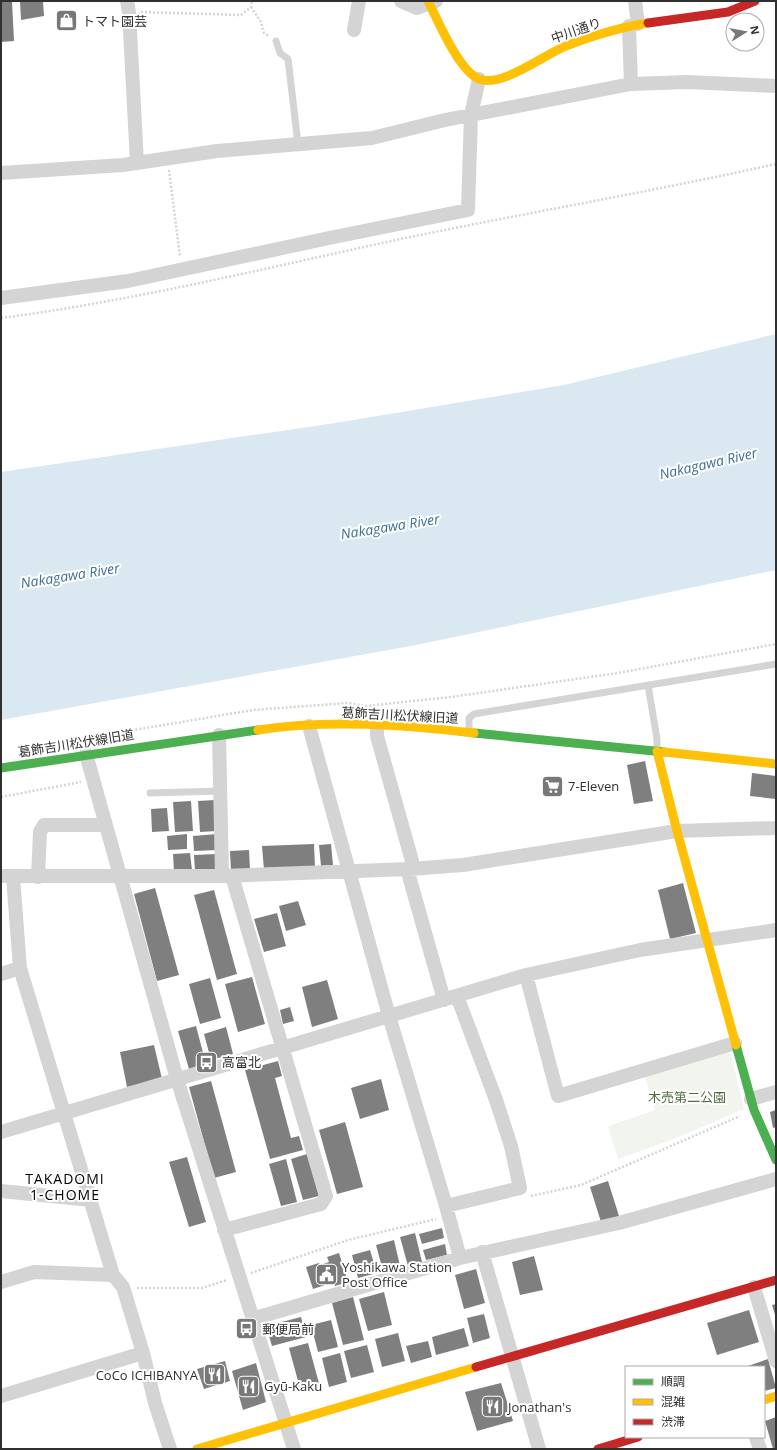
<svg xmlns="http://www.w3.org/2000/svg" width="777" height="1450" font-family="'Open Sans','Noto Sans JP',sans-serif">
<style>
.green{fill:#f1f5ed}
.water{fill:#dae8f2}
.building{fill:#7f7f7f}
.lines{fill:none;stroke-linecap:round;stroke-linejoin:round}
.path{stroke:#d4d4d4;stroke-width:2.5;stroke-dasharray:2 2;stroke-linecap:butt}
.lane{stroke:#d4d4d4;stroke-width:7}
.street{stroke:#d4d4d4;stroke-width:14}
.fast{stroke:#4caf50;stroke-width:9}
.slow{stroke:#ffc107;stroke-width:9}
.jam{stroke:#c62828;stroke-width:9}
.labels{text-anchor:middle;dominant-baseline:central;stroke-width:4;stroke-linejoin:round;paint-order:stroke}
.poi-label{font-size:13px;fill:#303030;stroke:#fff;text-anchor:start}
.street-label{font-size:13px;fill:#303030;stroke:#fff}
.park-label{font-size:13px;fill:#516e3c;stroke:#fff}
.water-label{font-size:14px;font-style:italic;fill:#3b6f95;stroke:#fff}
.neighbourhood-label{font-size:14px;letter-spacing:1px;fill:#000;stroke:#fff}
</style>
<rect width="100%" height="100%" fill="#fff"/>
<path class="green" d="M725 1050 731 1054 744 1109 674 1139 618 1159 608 1126 655 1110 645 1077Z"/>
<path class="water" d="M776 334V570L416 645 1 720V472L335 423 564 385Z"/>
<path class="building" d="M1 1H12L14 41 1 42Z
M20 1H43L44 16 21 20Z
M645 761 653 801 634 804 627 765Z
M752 773 776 776V799L750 796Z
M215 800 217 831 200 832 198 801Z
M191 801 193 831 175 832 173 802Z
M167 808 169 831 152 832 151 809Z
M187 834V849L168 850 167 836Z
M217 834 218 850 194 851 193 836Z
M314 844 315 867 264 870 262 846Z
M331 844 333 865 321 866 319 845Z
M249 850 250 870 231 871 230 851Z
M190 853 192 870 174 871 173 854Z
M216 854 217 869 195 871 194 855Z
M683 883 696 933 670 939 658 890Z
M155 888 179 975 157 981 134 894Z
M214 890 237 974 217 980 194 895Z
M298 901 306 925 286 931 279 906Z
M277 913 286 946 264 952 254 919Z
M252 977 265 1024 238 1032 225 984Z
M210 978 221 1018 200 1024 189 984Z
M327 980 338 1019 312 1027 302 987Z
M290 1007 294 1021 283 1024 280 1010Z
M196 1026 206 1064 189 1069 178 1031Z
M226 1027 233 1054 211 1060 204 1034Z
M154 1045 162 1079 127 1087 120 1052Z
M278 1061 282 1076 275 1078 291 1138 299 1136 303 1150 270 1159 245 1070Z
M381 1079 389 1110 360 1119 351 1088Z
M211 1081 236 1172 214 1178 189 1087Z
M776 1110V1127L773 1128 770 1112Z
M345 1122 363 1187 337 1194 319 1130Z
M307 1154 319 1196 303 1200 291 1159Z
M187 1157 206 1222 189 1227 169 1162Z
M286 1159 297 1202 281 1206 269 1164Z
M608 1181 619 1216 601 1222 590 1187Z
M442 1228 444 1238 422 1244 419 1234Z
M415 1233 422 1262 408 1266 400 1237Z
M394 1240 400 1266 383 1271 376 1245Z
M445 1244 447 1255 426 1260 423 1250Z
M370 1250 377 1273 358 1278 352 1255Z
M339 1253 348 1282 335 1286 334 1282 313 1289 306 1267 319 1263 320 1265 329 1262 327 1257Z
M534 1256 543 1290 520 1295 512 1262Z
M476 1269 485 1303 464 1309 455 1275Z
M384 1292 392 1325 368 1331 359 1299Z
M353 1297 364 1340 343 1345 332 1303Z
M776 1304V1318L772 1305Z
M749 1310 759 1342 717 1355 707 1323Z
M484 1314 490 1338 473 1343 467 1318Z
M301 1317 306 1337 272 1346 266 1326Z
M331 1320 338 1347 318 1352 311 1325Z
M464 1328 469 1346 436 1355 432 1337Z
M398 1333 405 1361 382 1367 375 1339Z
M428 1341 432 1357 411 1363 406 1346Z
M308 1343 320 1387 301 1392 289 1348Z
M367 1345 374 1372 351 1378 344 1351Z
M340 1353 347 1382 329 1387 322 1358Z
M768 1359 776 1388 764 1391V1367H749L748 1366Z
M225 1361 230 1381 204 1389 197 1369Z
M256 1363 266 1402 243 1410 232 1371Z
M501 1383 513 1421 477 1431 465 1392Z
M776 1417V1449H773L765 1421Z"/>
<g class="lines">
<path class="path" d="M251 7 261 22 264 33 269 36
M141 12 241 15 251 7 252 1
M169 170 180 257
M1 318C139 300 274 266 410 237 532 212 654 191 776 164
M92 737 253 710 348 703 366 706 451 697 618 673 776 644
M1 797 81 782
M531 1196 581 1185 740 1116
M251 1273 348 1240 436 1219
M137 1288H202L227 1280"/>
<path class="lane" d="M276 41 280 53 288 59 298 144
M648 685 657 739V750
M469 731V718L474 714 776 664
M150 793 220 791"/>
<path class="street" d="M127 1 129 12 137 163
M401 1 417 8 436 1
M635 1 638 24
M629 26 631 84
M354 30 359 1
M1 173 123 165 217 151 372 138 445 120 631 84 687 82 776 86
M1 298 128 281 329 238 468 210 471 115 479 79
M377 725V736L412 861 409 876 444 1000
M309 726 389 1016 446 1206 460 1258
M219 735 222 876
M86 754 177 1079 294 1449
M1 876H222L410 869 463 865 677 831 776 828
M13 877 20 968 113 1275 123 1287 143 1353 155 1403 170 1449
M38 877 40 832 44 825H106
M1 974 20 968
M526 975 558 1096 735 1043
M751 1099 776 1092
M1 1132 526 975 640 950 776 930
M1 1191 91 1200
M446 1206 520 1188 511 1146 496 1100 457 996
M224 1230 321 1204 326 1196 232 876
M482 1252 539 1449
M1 1282 34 1272 113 1275
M754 1287 776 1361
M252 1319 460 1258 619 1223 776 1179
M1 1396 143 1353
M756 1437 760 1449"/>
<path class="fast" d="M474 733 664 752
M1 768 258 730
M736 1045 754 1110 776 1160"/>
<path class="slow" d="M428 1C438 21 459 71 479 79 502 88 545 54 566 46 592 36 621 27 648 23
M258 730C329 719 403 725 474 733
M657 751 677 831 736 1045
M664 752 776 764
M764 1400 776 1396
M197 1449 476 1367"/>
<path class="jam" d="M648 23 728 12 755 1
M476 1367 776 1280
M598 1449 638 1437"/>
</g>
<defs>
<symbol id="shop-square" viewBox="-11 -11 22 22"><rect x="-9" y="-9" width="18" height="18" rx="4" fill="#787878" stroke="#fff"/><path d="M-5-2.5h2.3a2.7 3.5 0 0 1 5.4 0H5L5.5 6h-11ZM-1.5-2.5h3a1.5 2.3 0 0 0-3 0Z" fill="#fff"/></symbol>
<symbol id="supermarket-square" viewBox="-11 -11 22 22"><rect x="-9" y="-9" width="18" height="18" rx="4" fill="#787878" stroke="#fff"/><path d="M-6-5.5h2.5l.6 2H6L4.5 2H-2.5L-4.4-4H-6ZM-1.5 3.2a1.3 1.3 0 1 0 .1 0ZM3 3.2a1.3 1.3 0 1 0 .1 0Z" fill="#fff"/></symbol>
<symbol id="bus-square" viewBox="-11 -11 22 22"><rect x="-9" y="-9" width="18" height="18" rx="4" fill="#787878" stroke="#fff"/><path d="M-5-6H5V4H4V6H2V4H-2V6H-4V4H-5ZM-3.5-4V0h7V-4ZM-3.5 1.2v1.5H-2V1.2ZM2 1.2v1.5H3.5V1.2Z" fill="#fff"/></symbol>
<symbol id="civic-square" viewBox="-11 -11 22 22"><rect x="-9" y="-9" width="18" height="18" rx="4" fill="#787878" stroke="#fff"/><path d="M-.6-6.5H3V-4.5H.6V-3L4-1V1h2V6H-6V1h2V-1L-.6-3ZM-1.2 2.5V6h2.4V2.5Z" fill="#fff"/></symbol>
<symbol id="restaurant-square" viewBox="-11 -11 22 22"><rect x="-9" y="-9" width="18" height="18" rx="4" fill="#787878" stroke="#fff"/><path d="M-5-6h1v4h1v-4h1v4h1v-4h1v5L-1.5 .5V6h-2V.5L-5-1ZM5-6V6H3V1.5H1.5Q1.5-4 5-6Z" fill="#fff"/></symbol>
</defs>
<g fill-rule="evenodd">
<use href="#shop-square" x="54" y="8" width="25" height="25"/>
<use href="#supermarket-square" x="540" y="774" width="25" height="25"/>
<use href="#bus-square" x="194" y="1050" width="25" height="25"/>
<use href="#civic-square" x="314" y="1262" width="25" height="25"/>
<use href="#bus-square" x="234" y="1316" width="25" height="25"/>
<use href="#restaurant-square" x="202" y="1362" width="25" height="25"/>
<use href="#restaurant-square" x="236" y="1374" width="25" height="25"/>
<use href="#restaurant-square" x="480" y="1394" width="25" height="25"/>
</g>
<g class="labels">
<g class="poi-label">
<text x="82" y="21">トマト園芸</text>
<text x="568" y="786">7-Eleven</text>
<text x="222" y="1062">高富北</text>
<text x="342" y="1267">Yoshikawa Station<tspan x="342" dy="15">Post Office</tspan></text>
<text x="262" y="1329">郵便局前</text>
<text x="198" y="1375" text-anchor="end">CoCo ICHIBANYA</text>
<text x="264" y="1386">Gyū-Kaku</text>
<text x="508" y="1407">Jonathan's</text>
</g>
<g class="street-label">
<text transform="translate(576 30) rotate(-19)">中川通り</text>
<text transform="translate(400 715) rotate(3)">葛飾吉川松伏線旧道</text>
<text transform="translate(76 743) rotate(-9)">葛飾吉川松伏線旧道</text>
</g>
<g class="park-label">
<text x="687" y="1097">木売第二公園</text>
</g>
<g class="water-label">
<text transform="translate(708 463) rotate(-13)">Nakagawa River</text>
<text transform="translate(390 526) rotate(-9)">Nakagawa River</text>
<text transform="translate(70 575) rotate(-9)">Nakagawa River</text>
</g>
<g class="neighbourhood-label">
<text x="65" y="1178">TAKADOMI<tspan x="65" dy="16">1-CHOME</tspan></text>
</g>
</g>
<rect width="777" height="1450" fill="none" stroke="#303030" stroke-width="4"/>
<rect x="625" y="1366" width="140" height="72" fill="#ffffff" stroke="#acacac"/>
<rect x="633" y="1379" width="20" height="6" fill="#4caf50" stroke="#acacac"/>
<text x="661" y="1386" font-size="12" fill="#303030">順調</text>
<rect x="633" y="1399" width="20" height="6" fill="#ffc107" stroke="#acacac"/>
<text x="661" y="1406" font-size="12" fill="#303030">混雑</text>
<rect x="633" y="1419" width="20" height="6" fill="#c62828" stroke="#acacac"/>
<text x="661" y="1426" font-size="12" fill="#303030">渋滞</text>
<g transform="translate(745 32) rotate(79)"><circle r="19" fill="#ffffff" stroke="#acacac"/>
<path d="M0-3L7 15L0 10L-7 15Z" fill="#787878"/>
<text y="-6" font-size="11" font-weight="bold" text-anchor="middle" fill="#303030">N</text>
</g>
</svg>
